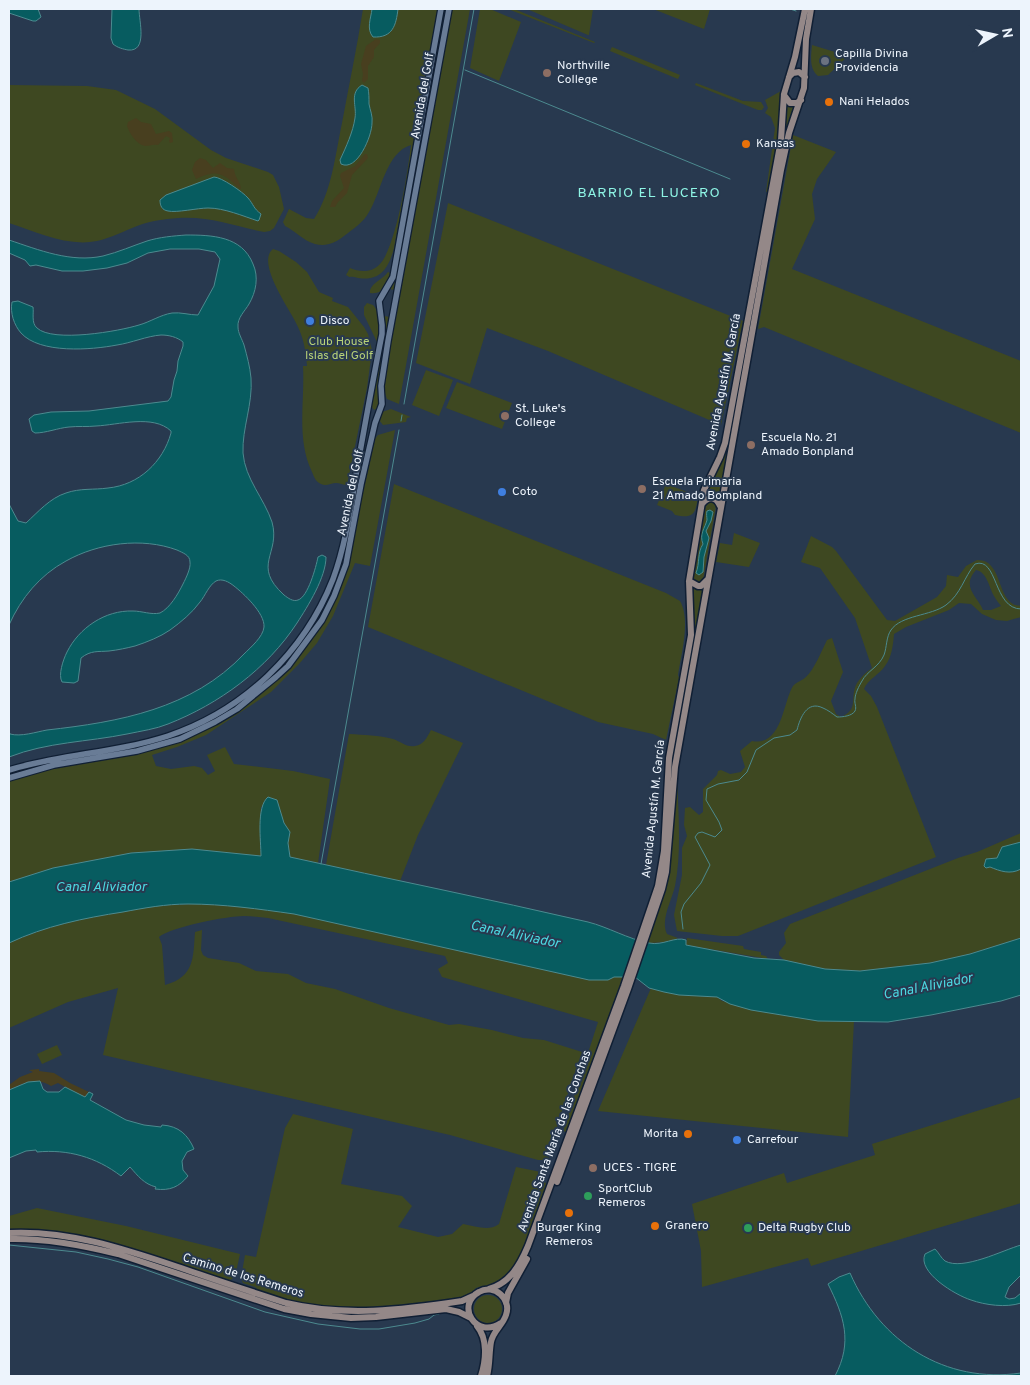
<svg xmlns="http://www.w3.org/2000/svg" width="1030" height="1385" font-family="Overpass,sans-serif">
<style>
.green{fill:#3e4821;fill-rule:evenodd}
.sand{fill:#483f1f}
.water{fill:#075c60;stroke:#4c8a8f}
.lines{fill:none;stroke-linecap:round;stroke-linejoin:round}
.stream{stroke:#4c8a8f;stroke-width:1}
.tertiary-casing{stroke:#101f34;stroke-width:8}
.secondary-casing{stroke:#101f34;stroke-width:9}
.tertiary{stroke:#697c96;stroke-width:5.5}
.secondary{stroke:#948888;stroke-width:6}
.worship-dot{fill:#6b7280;stroke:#28394f;stroke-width:2}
.education-dot{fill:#8d6e63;stroke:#28394f;stroke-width:2}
.food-dot{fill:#e8710a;stroke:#28394f;stroke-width:2}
.shop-dot{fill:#3f7fe0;stroke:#28394f;stroke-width:2}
.leisure-dot{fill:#2e9e5b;stroke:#28394f;stroke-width:2}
.labels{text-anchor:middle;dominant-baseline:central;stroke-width:4;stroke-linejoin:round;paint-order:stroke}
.poi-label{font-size:12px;fill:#edf4fc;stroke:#28394f;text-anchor:start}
.street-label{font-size:12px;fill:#edf4fc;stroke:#28394f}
.park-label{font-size:12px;fill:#b8d177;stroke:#28394f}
.neighbourhood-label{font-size:14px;letter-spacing:1px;fill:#8ef5e5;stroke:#28394f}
.water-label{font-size:14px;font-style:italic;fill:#4bd9e2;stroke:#28394f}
</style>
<rect width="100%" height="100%" fill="#28394f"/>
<path class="green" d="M363 9H439L394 248C388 271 378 283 354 277 346 276 353 279 346 275L350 268C359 272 371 273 379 265 396 249 408 170 411 145 386 152 381 193 369 212 363 223 353 229 344 236 335 243 326 247 315 244 304 241 295 231 285 226L283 222 289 209 306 218 314 219C332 191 335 156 342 123 349 85 357 47 363 9Z
M444 9H446L394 290 390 289 393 284 398 263Z
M450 9H470L399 404 387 399 384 391 392 335Z
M480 9H490L521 22 499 81 470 68Z
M508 9H514L595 42 594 43Z
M527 9H593L589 35H588Z
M653 9H710L704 29Z
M812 45 848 56 828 75 818 76C809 69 811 56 812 45Z
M612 47 680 75 678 79 610 51Z
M696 83 743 101 761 102 764 107 762 110H758L695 85Z
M9 85 87 86 116 90 155 109 211 150 226 158 268 172 273 175 279 187 284 209 274 228 270 231 264 232C233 226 211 216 178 218 164 219 150 221 137 226 124 231 111 238 97 241 67 247 37 232 9 223Z
M781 91 778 140 773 162 769 191 766 192 775 128 771 117 765 113 768 108 765 100Z
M786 105 795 106 785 136 732 428 730 429Z
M793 135 836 152 817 179 812 194 815 219 792 269 1021 361V433L764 327 758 329Z
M448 203 743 321 721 425 548 351 487 328 470 384 416 363Z
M273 249 279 251 296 262 307 272 319 292 333 298 332 301 348 307 364 327 368 334 372 350 367 388 347 485C343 485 340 483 336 483 331 483 326 487 321 484 316 482 314 477 312 472 296 438 305 402 303 366H307C306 352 304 340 298 327 292 312 255 263 273 249Z
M388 272 390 273C389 284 383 295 370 293V290C373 282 383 279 388 272Z
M367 303 373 305C382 315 380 330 377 342L364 315V307Z
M384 316 390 317 378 381 381 401 378 408 374 410 372 407 371 404 385 332Z
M426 370 453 380 439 416 412 405Z
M457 382 512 403 502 429 446 408Z
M391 409 411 417 407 418 406 422 383 425 379 420 382 412Z
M395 430 370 566 355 563 333 616 317 643 299 664 271 692 206 735 177 747 152 755 156 766 171 769 194 766 202 768 208 775 215 771 207 755 225 747 234 764 293 771 330 779 318 863 290 857 288 843 290 832 284 823 277 800 261 807 260 833 261 856 192 849 131 853 53 868 9 882V780L56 767 139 753 175 744 199 733 227 717 259 695 274 682 302 651 346 568 375 439 378 435Z
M729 443 720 497 711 495 706 496C708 479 723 460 729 443Z
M394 484 666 593 680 601C691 620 681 655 678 675L679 678 666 740 653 734 598 722 368 627Z
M666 484 698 496C696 514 693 519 675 515L672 511 657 505Z
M709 501 714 502 716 506 703 580 699 584 693 580 692 579 706 504Z
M353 507C354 512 351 519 351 525 347 552 340 577 327 601 289 674 225 729 143 747 98 757 52 760 9 775V772C53 757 98 756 143 745 172 738 208 724 234 707 284 676 325 612 343 556 348 540 350 524 353 507Z
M734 533 760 543 749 567 716 562 720 543 732 545Z
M811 536 832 547 836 551 887 620 895 621 937 597 946 586 947 575 958 577 966 566 977 560C1001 559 997 595 1013 604 1016 606 1019 605 1021 606V617L1007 621 996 620 982 614 971 604 959 603 949 610 906 627 894 634C893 645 892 657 885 666 879 675 868 679 864 689L871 696 877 707 936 857 738 936H722L677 931 674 915 682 875V848L687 836 684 825 685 808 690 807 699 815 703 812V789L717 775 718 771 721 770 730 774 741 772 745 767 740 751 752 741C782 747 783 702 793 686 796 682 802 681 806 677 814 670 822 650 827 640L832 638 843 672 831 701 836 714 841 717C860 709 849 697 857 683 861 677 866 672 872 668L855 618 820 568 801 562ZM976 570C987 572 989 587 994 596 996 600 999 603 1001 606L991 610H983C977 596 961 587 976 570Z
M692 588 703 590 692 646Z
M431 730 463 743 418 835 400 881 326 865 349 734C364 735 379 735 393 739 400 741 407 748 415 746 424 745 427 737 431 730Z
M677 773C678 810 682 850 675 886 672 900 660 920 667 934L678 938 669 942 649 943 647 942 668 879Z
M1021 833V938L970 954 930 963 860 971 825 969 784 960 779 955V952L786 943 784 933 790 924 958 858 977 852Z
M203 904 247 907 294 914 608 980 614 977H623L566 1132 563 1131 598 1022 442 977 438 969 448 963 445 956 268 918C260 917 252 916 244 916 227 916 171 927 159 937L162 945 165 985C195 977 193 957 195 932L202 930 201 950 203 955 208 958 239 963 256 971 288 974 306 983 335 989 389 1008 449 1025 459 1024 492 1030 523 1038 544 1040 582 1052 560 1117 548 1160H538L450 1135 103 1055 118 988 68 1002 9 1028V943C64 918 142 903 203 904Z
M687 938 743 946 744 949 761 952V955L766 956 768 959 686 945Z
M651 988 664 992 717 997 722 1001 818 1021H854L848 1137 598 1111Z
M57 1045 62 1055 42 1064 37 1054Z
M1021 1097V1203L811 1266 808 1258 702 1287 701 1251 692 1204 784 1173 787 1183 875 1155 872 1144Z
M293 1114 353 1129 341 1184 402 1196 412 1206 398 1227 438 1237 452 1234 463 1224C476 1226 488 1232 499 1224L516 1167 541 1172 546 1184 530 1233 520 1258 504 1280 490 1286H482L476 1288 468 1297 450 1301 425 1302 365 1309 314 1306 291 1301 261 1293 255 1287 243 1283 241 1278 245 1255 256 1257 285 1128Z
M37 1208 126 1226 240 1254 235 1277 230 1280 94 1238 57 1232 9 1230V1216Z
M474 1309a14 14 0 1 1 28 0a14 14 0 1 1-28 0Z"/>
<path class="sand" d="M376 39 380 40V43L374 50V57L368 66V79L364 83 362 81 363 74 361 64 366 46Z
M136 118 141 122 151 124 156 134 169 131 172 133 173 142 170 143 169 141 170 138 166 136 158 145C153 144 149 146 145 146 136 144 130 134 127 126L128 122Z
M365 154H367L368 158 352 175 347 193 338 202 335 207H330L332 201 344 188 340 176 341 173 355 166Z
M200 158 206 160 213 168 220 163 227 168 234 169C235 179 240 180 241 189 237 187 235 184 231 181 218 170 210 173 196 179L192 170 195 162Z
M39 1069V1071L54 1073 70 1083 89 1092 85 1098 58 1083 51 1086C38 1077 23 1083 9 1090L10 1093 9 1094V1085L20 1077 33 1072 29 1070Z"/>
<path class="water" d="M9 9H38L41 17 36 21H33L9 13Z
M112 9H139C139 21 148 52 128 50 123 49 118 48 113 44L111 38Z
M372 9H398C396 25 393 38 373 37 366 29 371 18 372 9Z
M362 85 368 88C369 93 369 98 369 104 370 110 373 116 372 123 372 136 357 172 341 164L340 160C346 147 353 132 355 118 357 106 349 93 362 85Z
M214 177C221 177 243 192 248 198 254 205 253 208 261 214L259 220 258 221C243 216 224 208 208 208 198 208 176 213 168 211 162 210 160 206 160 200L166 195Z
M186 235C212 235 242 236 253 264 259 277 256 292 249 304 245 311 237 318 238 327 238 333 242 339 244 345 247 356 250 367 251 378 253 404 242 428 243 453 245 479 264 498 272 522 281 554 251 565 284 595 288 598 293 602 298 600 308 597 316 567 318 557L322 555 326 557C326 577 308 606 297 623 267 669 219 704 168 724 156 729 141 731 127 734 88 742 47 742 9 757V731L10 734C21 737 36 732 47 730 119 722 192 709 244 654 251 647 263 637 264 627 265 613 243 593 234 586 229 582 222 578 216 581 209 585 205 596 200 602 192 613 181 622 170 630 160 637 147 642 135 646 127 648 118 650 109 651 98 652 91 650 81 658L78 681 74 683 62 682C58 675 63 660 67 652 79 628 105 610 133 611 142 611 151 615 160 613 170 608 178 594 183 584 186 578 191 568 190 562 190 555 183 553 177 550 142 537 98 543 66 561 40 575 21 598 9 625V504L18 521 26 523C38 512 50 498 66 493 80 488 94 490 108 488 139 485 163 462 171 433V431C153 414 118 425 96 426 87 427 78 426 69 427 58 428 46 433 35 433L32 431 29 419 34 415 51 412 89 411 168 401 171 397 174 380 177 371 178 361 183 346V342C177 337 169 335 161 335 147 336 131 343 117 345 91 350 40 354 21 333 14 325 10 313 12 302L18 301 33 307C34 313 31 323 37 328 53 343 120 331 139 325 150 322 160 315 172 313 181 312 189 315 198 315L214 286 220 259 215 252 199 249H170L148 253 127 263 107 268 83 271H62L36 265 30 266 25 260 9 253V240C39 250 71 263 103 256 119 252 132 246 147 241 160 237 173 236 186 235Z
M710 510 713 512 711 521 706 531 709 538 704 557 703 572 699 575 696 573C700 563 697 553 703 544 699 534 705 528 707 520 707 517 706 514 707 511Z
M268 797 277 800 284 823 290 832 288 843 290 857C389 879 489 899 588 922 608 927 628 939 649 943 663 946 675 936 686 940V945L754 958 784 960 825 969 860 971 930 963 970 954 1021 938V995L1001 1001 931 1015 888 1022 818 1021 751 1010 730 1004 717 997 679 995 664 992 649 988 635 977H614L608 980H589L294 914C259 909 223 904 188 904 166 904 144 908 123 912 84 918 45 926 9 943V882L53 868 131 853 192 849 261 856C261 841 256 807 268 797Z
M1021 842V869C1010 875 1000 871 990 867L986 868 984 866 986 859 997 858 1002 847Z
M40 1081 43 1089 47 1092H59L65 1087 85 1097 89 1092 93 1094 90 1100 126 1120 144 1125 161 1127 162 1125C179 1126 188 1135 194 1149L187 1152 182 1161 183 1170 188 1176C179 1187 170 1191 155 1189L156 1187C144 1184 138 1176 130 1167L121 1176C96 1157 68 1149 37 1152L36 1150 26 1151 9 1158V1090L28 1082Z
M1021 1245V1275L1009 1287 1005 1297 1009 1299 1015 1298 1021 1293V1303C1006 1308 985 1305 971 1300 955 1295 917 1272 925 1254L935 1249C939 1253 941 1258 945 1261 963 1271 1003 1250 1021 1245Z
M850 1273C880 1342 945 1384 1021 1373V1376H835C853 1342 844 1316 828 1284L839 1277Z"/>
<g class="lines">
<path class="stream" d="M790 9 796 11
M465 70 730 179
M404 404 474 9
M401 421 402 415
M321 864 399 430
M683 929 681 912 684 904 701 883 710 865 695 837 698 833 702 832 715 837 722 830 719 822 706 800 707 789 718 784 739 780 747 772 756 750 774 738 790 735 797 730C800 718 807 700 823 708 828 710 833 714 837 717 843 717 852 716 855 711 857 707 854 703 855 699 855 694 859 686 862 681 867 671 879 667 884 655 887 647 886 637 891 630 901 615 931 616 946 605 961 594 964 577 975 564 998 556 993 609 1021 609
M9 1245 76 1252 108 1259 138 1267 265 1312 318 1324 360 1329H379L415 1323 429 1319 434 1315 439 1314"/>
<defs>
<path id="tertiary" d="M9 770C61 754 116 753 168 736 243 711 304 653 333 579 346 544 351 505 357 469 365 424 373 379 382 334V325L379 301 393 277 441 9
M9 778 54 765 137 751 180 739 215 722 237 709 276 677 288 666 322 620 334 596 346 564 361 484 375 423 382 404 381 386 388 341 449 9"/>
<path id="secondary" d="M789 77 793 73 799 72 805 77
M784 95 790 103H797L801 100
M702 504C708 496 716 496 720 506
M689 581 698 586H701L707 580
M557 1182 628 989 662 889 666 872 675 767 781 170 789 133 804 88 806 39 811 9
M9 1233C70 1230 127 1250 184 1269 218 1281 252 1292 286 1303 344 1317 403 1310 462 1301L473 1296
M9 1239C46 1238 82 1245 118 1254L284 1309 311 1314 351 1318 376 1317 446 1309 459 1312 471 1318
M489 1289C510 1283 520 1265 528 1246L624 986 658 886 664 851 669 758 691 635 689 581 704 490 720 457 725 443 781 140 784 94 795 57 805 9
M506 1303 508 1293 527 1259
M477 1326C488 1339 486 1360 481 1376
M487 1376C490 1365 489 1353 491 1342 493 1331 503 1325 506 1315 512 1299 494 1283 479 1292 455 1305 476 1340 501 1323"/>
</defs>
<use href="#tertiary" class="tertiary-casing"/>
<use href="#secondary" class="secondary-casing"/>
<use href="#tertiary" class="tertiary"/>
<use href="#secondary" class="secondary"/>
</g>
<circle class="worship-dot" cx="825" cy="61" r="5"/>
<g class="education-dot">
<circle cx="547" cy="73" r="5"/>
<circle cx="505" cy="416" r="5"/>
<circle cx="751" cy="445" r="5"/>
<circle cx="642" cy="489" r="5"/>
<circle cx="593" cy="1168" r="5"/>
</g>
<g class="food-dot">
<circle cx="829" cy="102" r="5"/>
<circle cx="746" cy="144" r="5"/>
<circle cx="688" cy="1134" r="5"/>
<circle cx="569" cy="1213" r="5"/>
<circle cx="655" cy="1226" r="5"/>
</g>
<g class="shop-dot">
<circle cx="310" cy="321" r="5"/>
<circle cx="502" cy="492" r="5"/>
<circle cx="737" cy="1140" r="5"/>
</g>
<g class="leisure-dot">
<circle cx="588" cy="1196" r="5"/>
<circle cx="748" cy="1228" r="5"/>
</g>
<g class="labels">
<g class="poi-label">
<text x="835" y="54">Capilla Divina<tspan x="835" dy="14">Providencia</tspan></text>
<text x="557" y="66">Northville<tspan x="557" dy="14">College</tspan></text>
<text x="839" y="102">Nani Helados</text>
<text x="756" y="144">Kansas</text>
<text x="320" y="321">Disco</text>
<text x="515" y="409">St. Luke's<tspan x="515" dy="14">College</tspan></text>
<text x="761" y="438">Escuela No. 21<tspan x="761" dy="14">Amado Bonpland</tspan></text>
<text x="652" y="482">Escuela Primaria<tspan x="652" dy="14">21 Amado Bompland</tspan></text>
<text x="512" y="492">Coto</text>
<text x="678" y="1134" text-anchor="end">Morita</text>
<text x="747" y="1140">Carrefour</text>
<text x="603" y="1168">UCES - TIGRE</text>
<text x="598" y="1189">SportClub<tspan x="598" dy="14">Remeros</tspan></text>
<text x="665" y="1226">Granero</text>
<text x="569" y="1228" text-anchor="middle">Burger King<tspan x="569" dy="14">Remeros</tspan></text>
<text x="758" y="1228">Delta Rugby Club</text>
</g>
<g class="street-label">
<text transform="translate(423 96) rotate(-80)">Avenida del Golf</text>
<text transform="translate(724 382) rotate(-79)">Avenida Agustín M. García</text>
<text transform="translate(351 493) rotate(-78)">Avenida del Golf</text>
<text transform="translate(654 809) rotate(-84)">Avenida Agustín M. García</text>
<text transform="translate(555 1141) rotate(-70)">Avenida Santa María de las Conchas</text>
<text transform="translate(243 1276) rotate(17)">Camino de los Remeros</text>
</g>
<g class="park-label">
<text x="339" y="342">Club House<tspan x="339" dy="14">Islas del Golf</tspan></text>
</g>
<g class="neighbourhood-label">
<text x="649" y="193">BARRIO EL LUCERO</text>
</g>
<g class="water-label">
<text x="101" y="887">Canal Aliviador</text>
<text transform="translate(515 935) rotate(12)">Canal Aliviador</text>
<text transform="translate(928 987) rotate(-11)">Canal Aliviador</text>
</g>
</g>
<rect width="1030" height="1385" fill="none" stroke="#edf4fc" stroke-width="20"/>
<g transform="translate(995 35) rotate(81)" stroke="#28394f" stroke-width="4" paint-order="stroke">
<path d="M0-4L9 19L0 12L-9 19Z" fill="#edf4fc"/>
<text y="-8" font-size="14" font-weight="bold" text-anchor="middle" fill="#edf4fc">N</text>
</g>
</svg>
